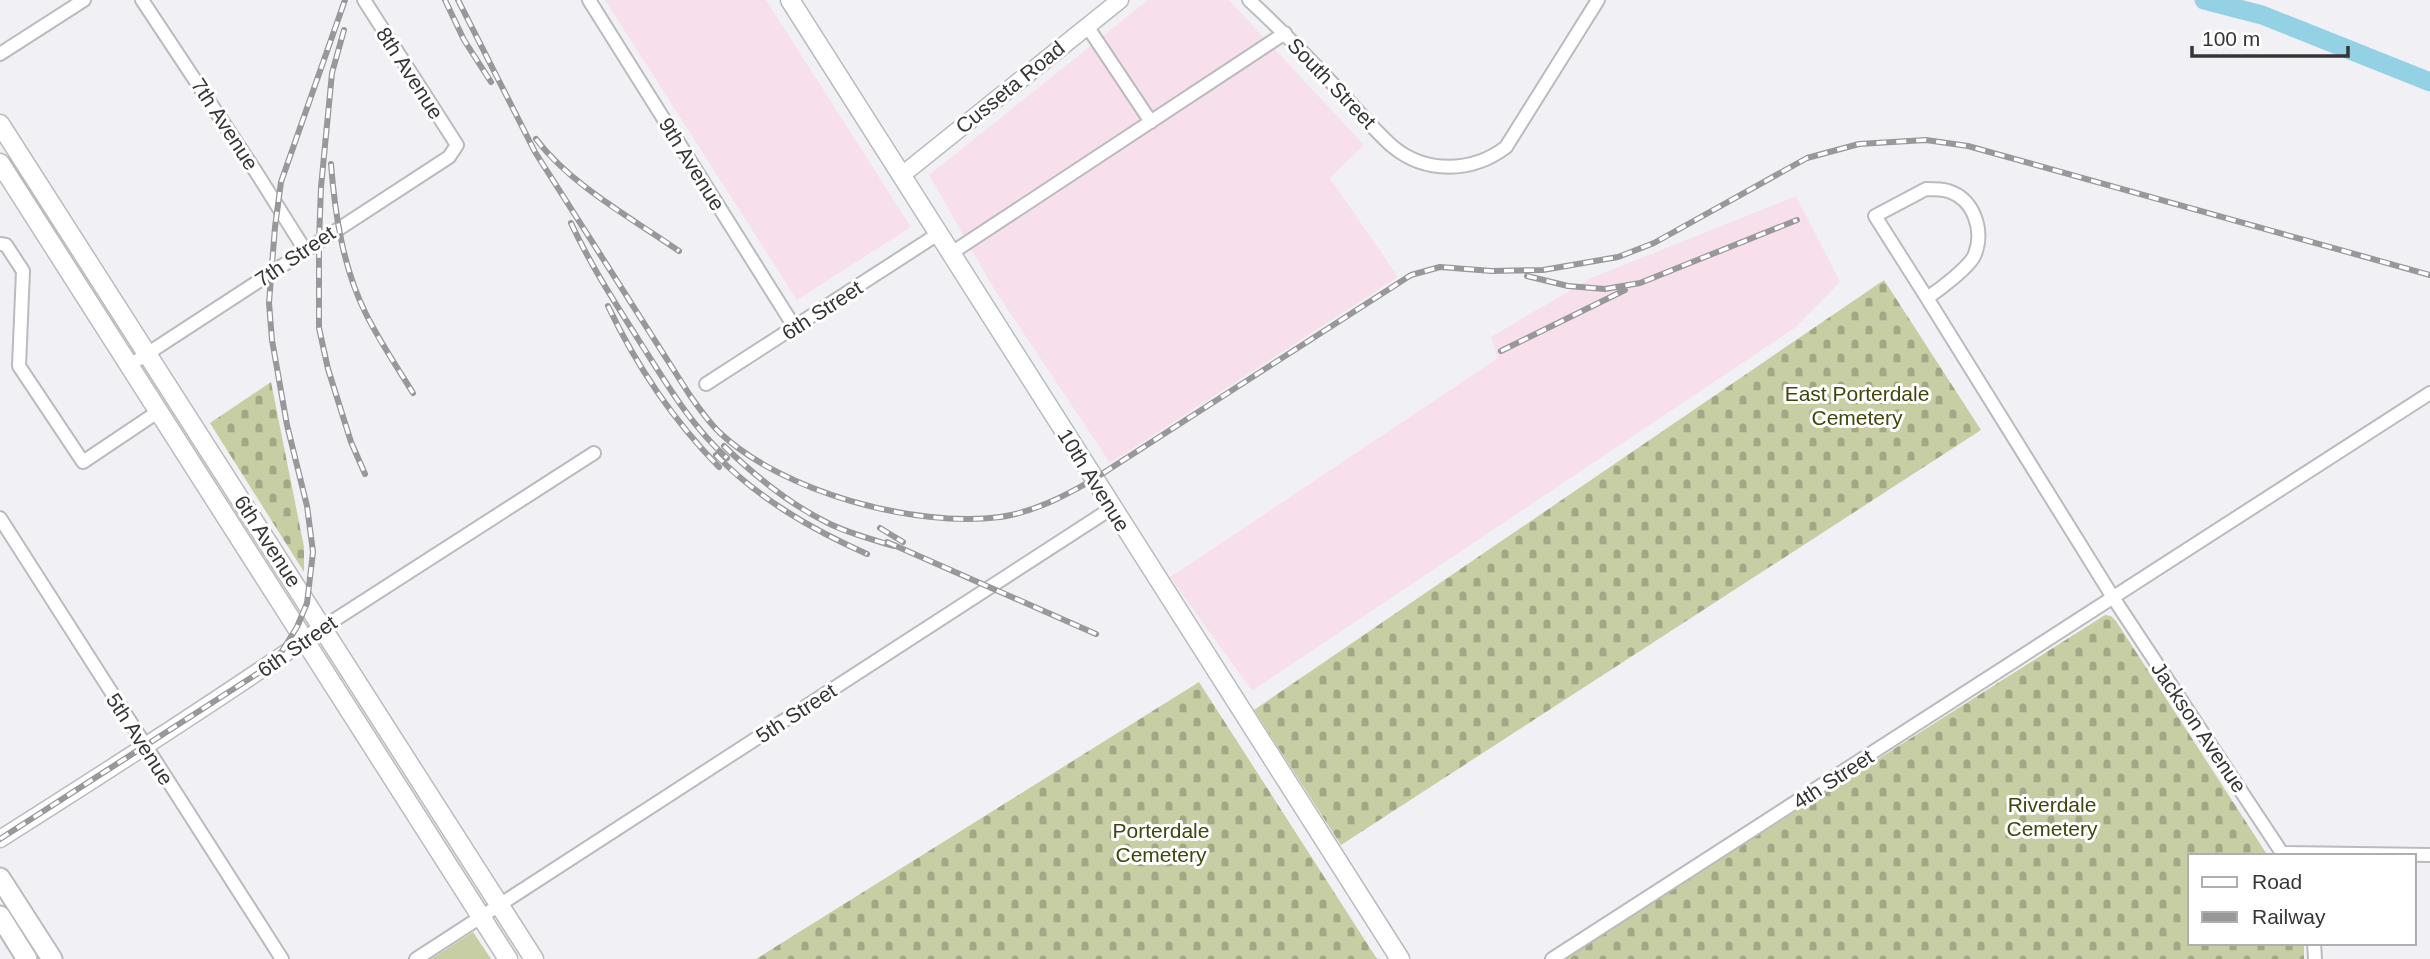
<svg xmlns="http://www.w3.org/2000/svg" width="2430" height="959" font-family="Arial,sans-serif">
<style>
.industrial{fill:#f7e0ec}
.green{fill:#c7cea4}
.cemetery{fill:url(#cemetery-stones)}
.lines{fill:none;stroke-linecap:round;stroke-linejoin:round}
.river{stroke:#94d1e5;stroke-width:19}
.minor-casing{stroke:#bbbbbf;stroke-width:16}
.tertiary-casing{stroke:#bbbbbf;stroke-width:19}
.secondary-casing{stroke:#bbbbbf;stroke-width:21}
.primary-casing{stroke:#bbbbbf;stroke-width:23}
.minor{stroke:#fff;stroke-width:12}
.tertiary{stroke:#fff;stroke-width:16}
.secondary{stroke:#fff;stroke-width:18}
.primary{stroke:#fff;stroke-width:19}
.rail-casing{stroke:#98989a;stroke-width:6}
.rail{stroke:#fff;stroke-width:3.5;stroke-dasharray:10;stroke-linecap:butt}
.labels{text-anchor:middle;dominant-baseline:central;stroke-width:6;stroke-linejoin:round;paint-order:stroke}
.street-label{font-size:21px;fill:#363637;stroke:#fff}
.park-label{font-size:21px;fill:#41460b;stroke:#fff}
</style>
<defs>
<pattern id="cemetery-stones" width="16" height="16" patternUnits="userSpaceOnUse" patternTransform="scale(1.75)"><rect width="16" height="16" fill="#c7cea4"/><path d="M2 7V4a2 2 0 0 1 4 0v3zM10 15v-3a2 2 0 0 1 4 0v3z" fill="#a2a886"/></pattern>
</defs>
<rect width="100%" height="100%" fill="#f1f1f5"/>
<path class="industrial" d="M605 0H766L911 227 797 300Z
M1148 0H1229L1364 145 1330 178 1398 277 1110 463 994 289 929 175Z
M1796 196 1840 282 1796 327 1252 691 1170 577 1498 358 1491 337 1591 278Z"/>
<path class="green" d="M473 932 491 959H431Z"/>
<path class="cemetery" d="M1884 280 1981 430 1341 845 1254 710Z
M271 382 304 547V572L210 423Z
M2105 615 2111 616 2116 621 2268 856H2190V943H2304V959H1563Z
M1199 682 1377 959H756Z"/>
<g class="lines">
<path class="river" d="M2204 0 2262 15 2430 82"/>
<defs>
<path id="minor" d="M142 0 256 172 305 250
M589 0 795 328
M1249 0C1278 27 1306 55 1333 84 1352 104 1371 127 1392 146 1425 174 1472 173 1506 147L1598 0
M1087 26 1151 122
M0 54 84 0
M1926 189C1933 189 1942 189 1948 191 1974 199 1984 230 1975 254 1971 266 1939 290 1927 298L1875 216Z
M0 244 6 245 23 271 19 366 83 462 159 411
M950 254 1285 33
M1927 298 2114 599 2284 856
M130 365 449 157 457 145 364 0
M706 384 938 234
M0 518 282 959
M322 628 594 453
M2282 853 2430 855
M2314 943 2315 959
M416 959 1112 508
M1552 959 2430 393"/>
<path id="tertiary" d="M902 175 1120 0
M0 839C109 770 217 701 322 628"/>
<path id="secondary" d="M790 0 1400 959
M0 124 534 959
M0 163 508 959"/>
<path id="primary" d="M0 878 52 959
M0 916 27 959"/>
</defs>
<use href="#minor" class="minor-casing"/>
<use href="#tertiary" class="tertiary-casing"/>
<use href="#secondary" class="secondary-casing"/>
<use href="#primary" class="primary-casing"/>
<use href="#minor" class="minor"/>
<use href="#tertiary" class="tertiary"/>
<use href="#secondary" class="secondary"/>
<use href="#primary" class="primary"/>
<defs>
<path id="rail" d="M445 0 464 40 491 82
M458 0 535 152 689 394C698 407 708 421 719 432 782 492 915 528 1000 517 1034 512 1065 496 1094 479L1411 275 1440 267 1492 271 1543 270 1618 257 1654 243 1807 158 1859 144 1926 140 1968 146 2430 275
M344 30 332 73 321 187 319 241V328L328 369 351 442 365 474
M536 139C572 186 630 217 679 251
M331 164C335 215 343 268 366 314 380 342 397 367 413 393
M571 223C590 264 614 301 638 339 665 381 690 425 727 458
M1527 276 1568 286 1605 289 1640 283 1797 220
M608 306C636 365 673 420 719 467
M1501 351 1625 290
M724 446C754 475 788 503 826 522 847 533 871 539 894 546
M716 455C759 499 811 529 867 554
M880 528 903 542
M887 542 1096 634
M0 839 263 670 282 651 297 627 307 603 313 552 307 506 287 425 272 340 269 303 275 227 281 182 345 0"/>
</defs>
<use href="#rail" class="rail-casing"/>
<use href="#rail" class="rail"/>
</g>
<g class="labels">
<g class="street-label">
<text transform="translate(410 73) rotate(57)">8th Avenue</text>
<text transform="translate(1332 83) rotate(46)">South Street</text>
<text transform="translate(1010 87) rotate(-39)">Cusseta Road</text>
<text transform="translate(225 124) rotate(57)">7th Avenue</text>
<text transform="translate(692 164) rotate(58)">9th Avenue</text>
<text transform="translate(295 256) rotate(-34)">7th Street</text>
<text transform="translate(822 310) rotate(-33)">6th Street</text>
<text transform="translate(1094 480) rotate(58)">10th Avenue</text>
<text transform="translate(268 541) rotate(57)">6th Avenue</text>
<text transform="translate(297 646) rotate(-35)">6th Street</text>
<text transform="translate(796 713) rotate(-33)">5th Street</text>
<text transform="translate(2199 727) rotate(56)">Jackson Avenue</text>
<text transform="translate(140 739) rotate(57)">5th Avenue</text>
<text transform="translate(1833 779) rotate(-33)">4th Street</text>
</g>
<g class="park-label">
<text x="1857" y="393">East Porterdale<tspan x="1857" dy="24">Cemetery</tspan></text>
<text x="2052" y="804">Riverdale<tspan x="2052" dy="24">Cemetery</tspan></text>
<text x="1161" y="830">Porterdale<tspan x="1161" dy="24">Cemetery</tspan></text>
</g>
</g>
<rect x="2188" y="854" width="228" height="91" fill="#ffffff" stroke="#afafaf" stroke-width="2"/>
<rect x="2202" y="877" width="35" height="10" fill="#ffffff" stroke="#afafaf" stroke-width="2"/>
<text x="2252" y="889" font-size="21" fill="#363637">Road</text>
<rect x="2202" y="912" width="35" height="10" fill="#98989a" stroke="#afafaf" stroke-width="2"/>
<text x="2252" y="924" font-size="21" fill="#363637">Railway</text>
<path d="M2192 46v10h156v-10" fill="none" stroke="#363637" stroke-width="3.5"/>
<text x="2202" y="46" font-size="21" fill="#363637" stroke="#ffffff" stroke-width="5" paint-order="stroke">100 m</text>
</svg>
